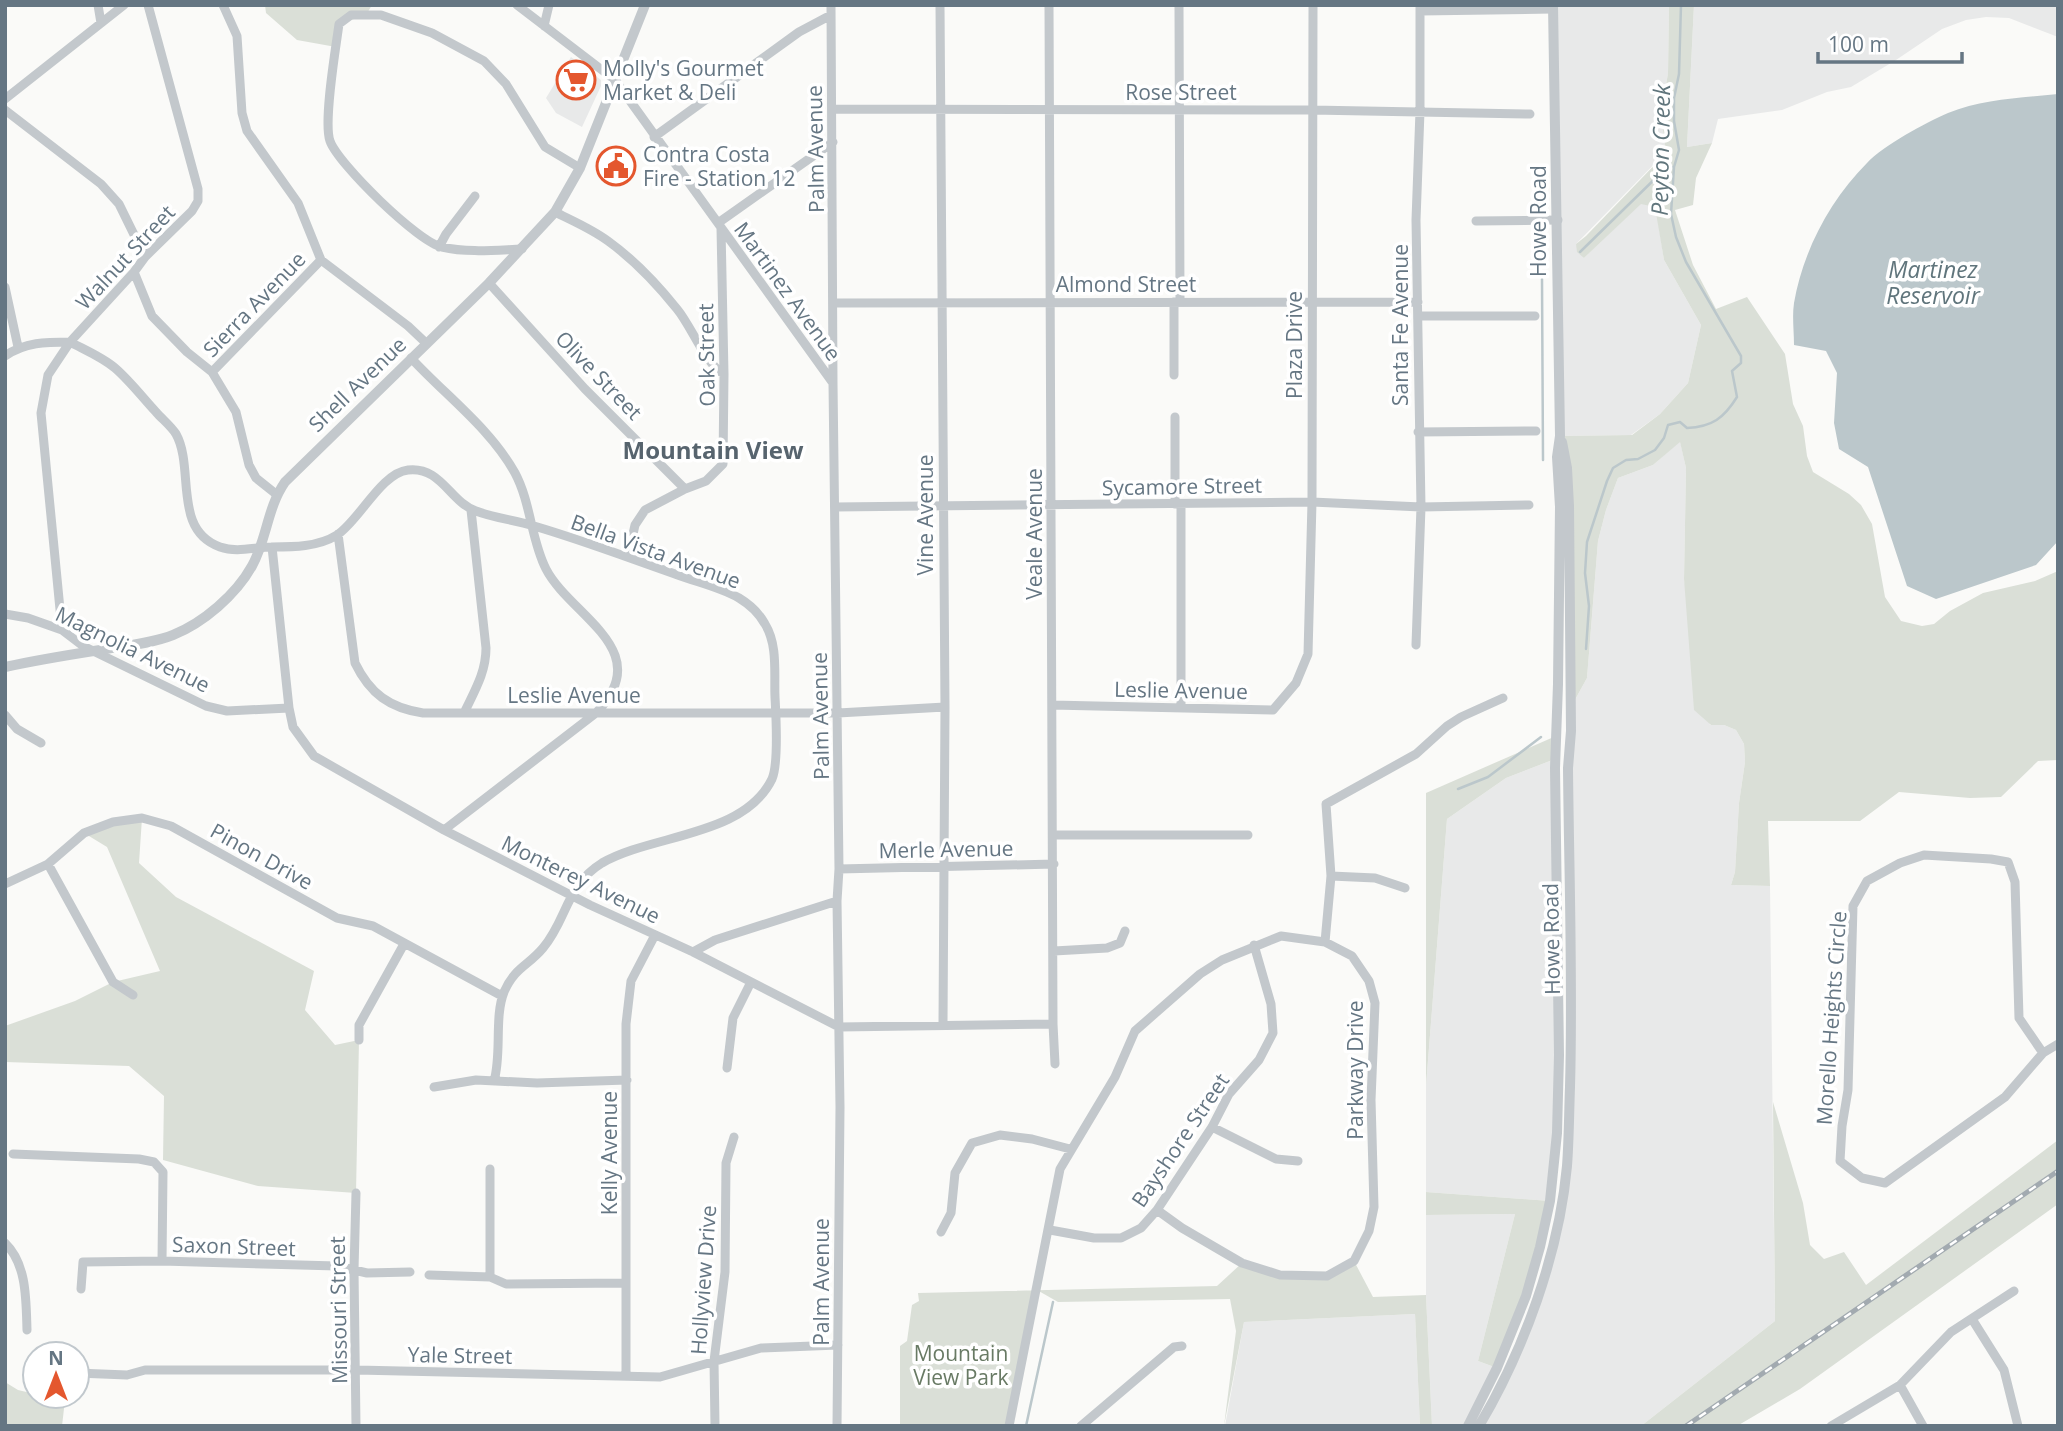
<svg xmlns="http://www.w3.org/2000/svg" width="2063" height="1431" font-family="'Open Sans',sans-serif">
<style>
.built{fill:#e8e9e9}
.green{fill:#dadfd7}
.water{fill:#bbc7cb}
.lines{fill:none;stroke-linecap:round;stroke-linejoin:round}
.stream{stroke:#bbc7cb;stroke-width:2.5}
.minor{stroke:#c3c8cc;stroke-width:9}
.tertiary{stroke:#c3c8cc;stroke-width:10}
.rail-casing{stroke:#a2aab0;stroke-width:5}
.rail{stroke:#fff;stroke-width:2.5;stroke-dasharray:8;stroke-linecap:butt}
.labels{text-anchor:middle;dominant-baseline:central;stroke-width:7;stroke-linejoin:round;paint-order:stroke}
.poi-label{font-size:21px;fill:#657683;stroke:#fff;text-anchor:start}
.street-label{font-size:21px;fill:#657683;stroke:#fff}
.park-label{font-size:21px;fill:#687a64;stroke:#fff}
.water-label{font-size:23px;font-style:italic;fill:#60757c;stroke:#fff}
.quarter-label{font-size:24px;font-weight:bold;fill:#57646e;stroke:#fff}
</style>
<rect width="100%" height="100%" fill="#fafaf8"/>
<path class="built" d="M1507 5H1669L1668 73 1661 115 1666 152 1576 244 1584 258 1641 203 1656 207 1664 260 1701 325 1688 383 1660 414 1631 435 1560 436 1553 10H1507Z
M1694 5H2058V37L2009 18 1986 17 1966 20 1942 29 1896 60 1851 87 1827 92 1782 110 1718 119 1712 143 1687 147Z
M571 57 601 80V86L582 127 556 113 546 98Z
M1680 441 1686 468 1684 579 1710 725H1724L1736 730 1744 744 1745 762 1739 803 1735 872 1731 885 1770 886 1775 1321 1641 1426H1479L1495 1398 1545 1270 1567 1167 1571 707 1587 678 1598 541 1606 510 1618 478 1653 465Z
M1555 759 1559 1055 1550 1201 1426 1192V1086L1447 819 1506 778Z
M1515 1214 1478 1361 1497 1368 1468 1426H1432L1426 1295V1215Z
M1415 1314 1420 1426H1225L1244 1322Z"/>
<path class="green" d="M265 5H372L366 15 339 24 336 47 297 40 266 13Z
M1669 5H1694L1687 147 1712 143 1696 178 1693 205 1675 210 1693 265 1716 309 1747 297 1785 354 1793 404 1803 426 1807 456 1813 472 1849 494 1861 505 1872 524 1885 597 1901 621 1922 626 1934 624 1950 611 1983 593 2035 581 2058 571V760L2038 761 2001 797 1970 798 1899 792 1860 821H1768L1770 886 1731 885 1735 872 1739 803 1745 762 1744 744 1736 730 1724 725H1711L1694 710 1684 579 1686 468 1680 442 1653 465 1618 478 1606 510 1598 541 1587 678 1571 707 1560 436 1632 435 1660 414 1688 383 1701 325 1664 260 1655 207 1641 204 1584 258 1577 252 1576 244 1586 236 1666 153 1661 115 1668 73Z
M1556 736 1555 759 1506 778 1447 819 1426 1086V793Z
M142 818 139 863 176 897 314 971 305 1010 335 1045 359 1040 356 1193 258 1186 163 1160 164 1096 129 1066 5 1062V1026L75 1001 113 982 160 971 107 847 84 833Z
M1773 1102 1803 1203 1810 1245 1824 1259 1844 1252 1866 1285 2058 1140V1204L1800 1389 1737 1426H1641L1775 1321Z
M1426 1192 1550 1201 1540 1247 1497 1368 1478 1361 1515 1214 1426 1215Z
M1354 1261 1373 1297 1426 1295 1432 1426H1420L1415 1314 1244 1322 1224 1426 1236 1331 1230 1299 1058 1302 1037 1290 1010 1426H900V1346L907 1341 912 1305 919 1301 918 1293 1217 1286 1242 1263 1280 1275 1327 1276Z
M5 1382 18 1390 35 1394V1396L65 1400 62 1426H5Z"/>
<path class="water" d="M2058 94V541L2036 565 1936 599 1907 586 1868 467 1839 449 1834 423 1837 373 1826 351 1794 345C1794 331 1792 316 1794 303 1803 251 1830 200 1867 163 1884 145 1925 123 1948 113 1983 99 2021 98 2058 94Z"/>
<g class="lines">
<path class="stream" d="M1580 252 1665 169 1672 167
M1542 279 1543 460
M1586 649 1589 606 1585 573 1587 542 1607 481 1613 468 1626 460 1638 459 1655 450 1664 438 1668 425 1680 422 1687 428C1712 427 1724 418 1737 397L1732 371 1741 363V356L1686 262 1676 237 1671 214 1674 167 1679 150 1674 121V98L1679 74 1681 5
M1458 789 1488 777 1541 737
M1026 1426 1053 1302"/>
<path class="minor" d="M98 5 101 23
M223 5 237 36 242 113 247 131 298 203 321 260 408 326 426 343
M517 5 615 80 833 383
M831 5 833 383 839 869 837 901 840 1107 837 1426
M940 5 945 707 943 1024
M1049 5 1053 1024 1055 1064
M1179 5 1180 302
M1420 11 1553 9
M544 26 549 5
M5 99 124 5
M832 109 1312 110 1530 114
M5 110 101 184 119 204 145 257
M654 137 799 32 831 15
M555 212C573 221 592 229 608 241 633 259 657 284 677 309 692 327 705 364 724 374
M1476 221 1558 220
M718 223 833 142
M439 247 446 234 475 196
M522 249C496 250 468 253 442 247 419 243 338 164 330 141 323 122 336 47 339 24L351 15H381L432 33 484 61 506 84 545 147 580 168
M134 272 152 316 187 352 212 372 236 412 249 465 256 478 276 494
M489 283 585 389 685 489
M5 287 18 347
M1174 302V375
M834 303 1418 302
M1418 316H1535
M5 356C25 342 46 342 70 342L134 272 145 257 192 211 198 201V189L148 5
M411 358C445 395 490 428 515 473 531 503 531 540 546 569 570 616 658 650 596 713L444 830
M212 372 321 260
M1418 432 1536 431
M1175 504V417
M835 507 1312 502 1421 507 1529 505
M338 534 355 663C370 694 390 708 423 713H838L945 707
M272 547 289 708 293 727 314 756 444 830 590 905 693 952 839 1027 1053 1024
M628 557 635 525 645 510 685 489 706 481 723 464 724 374 721 228
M5 614 28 618 62 630 83 646 206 706 227 711 289 708
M62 630 41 413 48 375 70 342C85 350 102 357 115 368 130 381 143 398 156 412 162 419 171 426 176 434 195 468 172 530 220 547 237 553 255 547 272 547 293 547 318 547 337 535 359 521 381 473 408 470 441 466 450 502 476 511 494 518 515 520 534 526 582 540 629 558 675 574 696 582 720 587 739 598 749 604 759 613 765 624 778 645 774 673 775 697 776 716 779 763 772 779 744 837 652 834 602 863 566 885 567 920 543 948 528 966 515 967 504 992 494 1017 502 1054 494 1081
M1416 645 1421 507 1416 220 1420 111V5
M1052 705 1273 710 1296 683 1308 654 1312 502 1313 5
M1181 707V504
M465 711C475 690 486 672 486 648L471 510
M5 715 17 729 41 743
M1053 835H1248
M48 864 113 982 133 995
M839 869 1054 864
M1331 876 1375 878 1405 888
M5 884 48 864 84 833 113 822 142 818 171 826 337 918 373 926 502 996
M1325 942 1331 876 1326 804 1416 754 1447 726 1461 717 1503 698
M1054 951 1107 948 1120 943 1125 931
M693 952 715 940 837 901
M359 1040V1025L404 944
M2043 1053 2019 1018 2015 882 2008 862 1991 859 1924 855 1900 863 1867 881 1853 906 1848 1090 1842 1126 1840 1161 1862 1178 1885 1183 2005 1097 2043 1053 2058 1044
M727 1068 733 1018 751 982
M434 1087 476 1080 537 1083 627 1080
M1212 1127 1276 1159 1298 1161
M13 1154 139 1159 154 1162 163 1172 162 1261
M490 1169V1277
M356 1193 354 1270 356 1426
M1050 1230 1094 1238H1121L1141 1228 1157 1210 1212 1127 1229 1094 1259 1060 1273 1033 1271 1004 1254 945
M941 1232 951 1213 955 1173 972 1143 1000 1135 1032 1139 1070 1149
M5 1243C27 1264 26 1300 27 1330
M429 1275 490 1277 506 1284 625 1283
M81 1289 83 1262 162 1261 337 1266 367 1273 410 1272
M1972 1319 2004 1370 2018 1426
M77 1373 127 1375 145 1370H357L660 1377 761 1348 838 1345
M626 1376V1024L631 981 655 935
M1900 1385 1923 1426
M715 1426 714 1361 725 1272 726 1163 734 1137
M1009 1426 1060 1169 1115 1077 1135 1031 1200 974 1222 960 1281 936 1325 942 1352 956 1369 981 1375 1003 1371 1100 1374 1207 1369 1231 1354 1261 1327 1276 1280 1275 1242 1263 1182 1228 1157 1210
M1081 1426 1174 1347 1182 1346
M1831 1426 1900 1385 1951 1332 2014 1291"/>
<path class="tertiary" d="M5 667C37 660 68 655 100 650 124 646 150 644 173 635 203 623 236 595 252 566 267 539 267 508 285 482L489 283 555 212 580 168 645 5
M1468 1426 1497 1368 1526 1296 1540 1247 1550 1201 1557 1133 1559 1055 1555 768 1558 684 1560 507 1557 457 1560 436 1553 5
M1479 1426C1524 1350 1559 1254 1567 1166 1569 1140 1569 1113 1570 1087 1573 981 1569 874 1568 768L1571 731 1569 506 1567 468 1562 442"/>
<defs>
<path id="rail" d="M1686 1426 2058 1171"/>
</defs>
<use href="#rail" class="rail-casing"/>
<use href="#rail" class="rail"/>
</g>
<defs>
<symbol id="supermarket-ring" viewBox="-11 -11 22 22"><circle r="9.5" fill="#fff" stroke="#e4572e" stroke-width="1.5"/><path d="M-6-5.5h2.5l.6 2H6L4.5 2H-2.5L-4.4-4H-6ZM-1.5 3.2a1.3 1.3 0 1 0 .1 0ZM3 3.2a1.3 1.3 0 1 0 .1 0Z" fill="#e4572e"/></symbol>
<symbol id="civic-ring" viewBox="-11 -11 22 22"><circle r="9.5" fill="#fff" stroke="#e4572e" stroke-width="1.5"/><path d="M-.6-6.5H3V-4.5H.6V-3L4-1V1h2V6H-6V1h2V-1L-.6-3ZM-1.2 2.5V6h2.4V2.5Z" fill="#e4572e"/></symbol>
</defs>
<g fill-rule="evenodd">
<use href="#supermarket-ring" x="554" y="58" width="44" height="44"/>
<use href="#civic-ring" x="594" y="144" width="44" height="44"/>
</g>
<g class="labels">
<g class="poi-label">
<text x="603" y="68">Molly's Gourmet<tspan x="603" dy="24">Market &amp; Deli</tspan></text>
<text x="643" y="154">Contra Costa<tspan x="643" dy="24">Fire - Station 12</tspan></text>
</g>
<g class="street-label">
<text x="1181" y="92">Rose Street</text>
<text transform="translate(815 149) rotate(-91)">Palm Avenue</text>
<text transform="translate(1538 221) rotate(-90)">Howe Road</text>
<text transform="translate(125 257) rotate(-47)">Walnut Street</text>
<text x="1126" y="284">Almond Street</text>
<text transform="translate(788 291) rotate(54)">Martinez Avenue</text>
<text transform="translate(254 304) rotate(-46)">Sierra Avenue</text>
<text transform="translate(1400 325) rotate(-90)">Santa Fe Avenue</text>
<text transform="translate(1294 345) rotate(-90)">Plaza Drive</text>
<text transform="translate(706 355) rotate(-91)">Oak Street</text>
<text transform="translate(599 375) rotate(46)">Olive Street</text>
<text transform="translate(357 384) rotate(-44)">Shell Avenue</text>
<text transform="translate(1182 486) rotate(-1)">Sycamore Street</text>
<text transform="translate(925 515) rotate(-90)">Vine Avenue</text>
<text transform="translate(1034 534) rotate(-90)">Veale Avenue</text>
<text transform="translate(656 551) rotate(20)">Bella Vista Avenue</text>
<text transform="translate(133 649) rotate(26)">Magnolia Avenue</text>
<text transform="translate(1181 690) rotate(1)">Leslie Avenue</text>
<text x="574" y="695">Leslie Avenue</text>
<text transform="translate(820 716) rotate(-91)">Palm Avenue</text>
<text transform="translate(946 849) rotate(-1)">Merle Avenue</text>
<text transform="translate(262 856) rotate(29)">Pinon Drive</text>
<text transform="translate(581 879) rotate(26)">Monterey Avenue</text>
<text transform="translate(1551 939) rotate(-91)">Howe Road</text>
<text transform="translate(1831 1018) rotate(-86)">Morello Heights Circle</text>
<text transform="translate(1355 1070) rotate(-90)">Parkway Drive</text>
<text transform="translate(1180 1140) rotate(-56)">Bayshore Street</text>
<text transform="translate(609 1153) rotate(-90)">Kelly Avenue</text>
<text transform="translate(234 1246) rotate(2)">Saxon Street</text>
<text transform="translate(703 1280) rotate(-86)">Hollyview Drive</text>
<text transform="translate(821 1282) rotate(-90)">Palm Avenue</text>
<text transform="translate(338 1310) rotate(-91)">Missouri Street</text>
<text transform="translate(460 1355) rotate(1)">Yale Street</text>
</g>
<g class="park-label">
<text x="961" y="1353">Mountain<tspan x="961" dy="24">View Park</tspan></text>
</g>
<g class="water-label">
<text transform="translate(1660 150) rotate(-89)">Peyton Creek</text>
<text x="1933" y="269">Martinez<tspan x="1933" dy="26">Reservoir</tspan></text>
</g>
<g class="quarter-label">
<text x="713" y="449">Mountain View</text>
</g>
</g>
<rect width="2063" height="1431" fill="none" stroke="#657683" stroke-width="14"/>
<g transform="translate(56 1375)"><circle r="33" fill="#ffffff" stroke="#c1c8cd" stroke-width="2"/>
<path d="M0-5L12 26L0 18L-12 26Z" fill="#e4572e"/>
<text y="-10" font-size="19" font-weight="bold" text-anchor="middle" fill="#657683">N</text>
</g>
<path d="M1818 52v10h144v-10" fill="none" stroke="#657683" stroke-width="3.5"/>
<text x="1828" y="52" font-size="21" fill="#657683" stroke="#ffffff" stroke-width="5" paint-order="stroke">100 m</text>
</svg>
